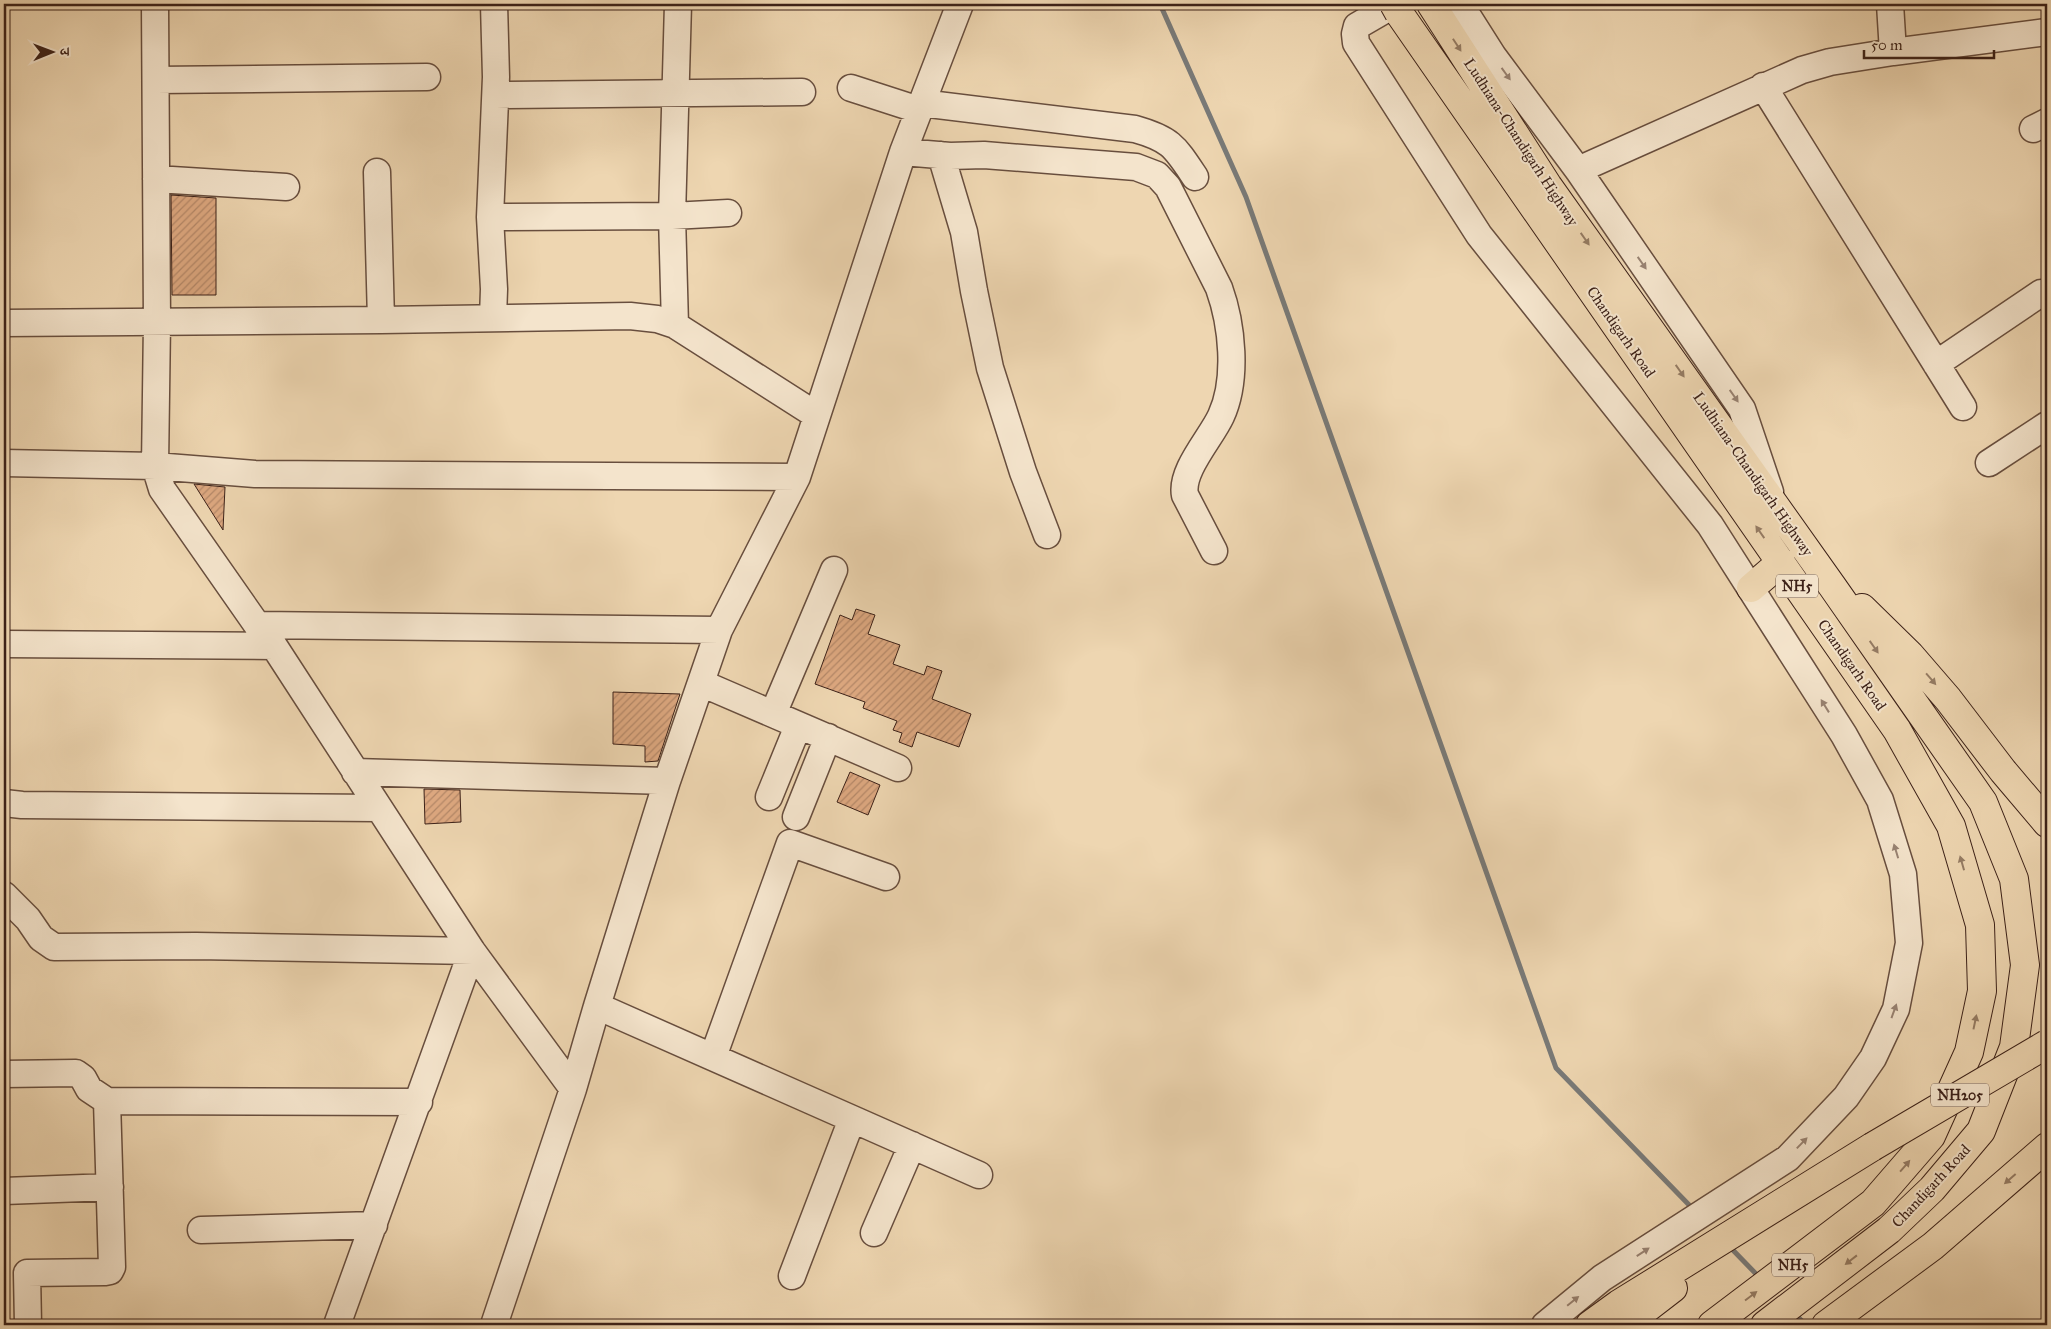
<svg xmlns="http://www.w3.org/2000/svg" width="2051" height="1329" font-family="'IM FELL Great Primer','Noto Serif Devanagari',serif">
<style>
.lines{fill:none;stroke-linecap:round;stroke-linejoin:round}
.stream{stroke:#797a78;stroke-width:5}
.building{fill:url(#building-hatch);stroke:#3c2118}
.minor-casing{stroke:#684e3e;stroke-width:29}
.highway-casing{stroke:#3c2118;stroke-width:30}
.minor{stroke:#f4e4cc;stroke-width:26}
.highway{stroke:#eed6b1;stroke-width:28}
.highway-bridge-casing{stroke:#3c2118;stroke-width:30;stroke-linecap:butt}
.highway-bridge{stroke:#eed6b1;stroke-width:28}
.oneway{fill:#957c64}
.oneway2{fill:#988272}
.labels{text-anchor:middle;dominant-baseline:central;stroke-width:4;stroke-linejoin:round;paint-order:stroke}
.shield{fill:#f4e4cc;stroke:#735c4e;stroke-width:1}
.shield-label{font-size:14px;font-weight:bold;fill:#3c2118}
.street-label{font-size:15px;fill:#3c2118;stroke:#f4e4cc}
</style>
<defs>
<pattern id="building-hatch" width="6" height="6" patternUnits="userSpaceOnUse" patternTransform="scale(1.25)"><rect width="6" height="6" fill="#dda880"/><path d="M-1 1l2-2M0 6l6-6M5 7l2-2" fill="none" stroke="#b48868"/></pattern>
</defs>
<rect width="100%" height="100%" fill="#eed6b1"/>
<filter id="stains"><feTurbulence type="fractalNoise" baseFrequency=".004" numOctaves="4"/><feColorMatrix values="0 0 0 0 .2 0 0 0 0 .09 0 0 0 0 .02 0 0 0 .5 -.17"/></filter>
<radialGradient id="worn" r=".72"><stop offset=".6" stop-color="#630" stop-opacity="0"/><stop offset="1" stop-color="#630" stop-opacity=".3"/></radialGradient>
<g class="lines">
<path class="stream" d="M1160 4 1246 197 1556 1068 1694 1210
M1728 1245 1760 1278
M1794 1313 1806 1325"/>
</g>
<path class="building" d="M171 195 216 198V295H172Z
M194 484 225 487 223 530Z
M856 609 875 615 868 634 900 645 893 664 924 675 927 666 942 671 932 699 971 714 959 747 917 732 912 747 899 742 902 733 893 730 897 721 863 708 865 702 815 684 840 615 852 620Z
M613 692 680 694 658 761 645 762V746L613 744Z
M850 772 880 785 868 815 837 802Z
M424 789 460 790 461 822 425 824Z"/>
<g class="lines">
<defs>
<path id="minor" d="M155 4 157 322 155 466 162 489 257 625 274 646 472 951 573 1089
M1395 4 1357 26 1355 34 1356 43 1479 235 1710 525 1844 735 1880 800 1903 874 1909 943 1896 1009 1873 1058 1846 1097 1788 1158 1602 1278 1545 1325
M1460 4 1493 56 1578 170 1742 409 1770 492
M1890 4 1893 52
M156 80 427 77
M1763 86 1963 407
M851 88 919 110
M496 95 802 92
M921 103 1135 129C1171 139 1175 147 1195 177
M2033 129 2047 122
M903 152 950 156 984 155 1136 167 1157 175 1168 187 1219 288C1232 324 1238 379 1221 416 1211 438 1180 471 1185 495L1214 551
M941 155 964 232 974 291 990 368 1023 472 1047 535
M1578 170 1802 70 1830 62 1893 52 2047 32
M377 172 381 320
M156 179 286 187
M490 217 672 216 728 213
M493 318 494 289 490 217 496 77 494 4
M4 323 381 320 630 316 657 319 675 325 816 415
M675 325 672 216 678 4
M1936 364 2041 293H2047
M4 463 155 466 255 474 797 477
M1989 463 2047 425
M257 625 719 630
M4 644 274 646
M701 683 898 768
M773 714 834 570
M355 772 667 781
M769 797 798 726
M4 803 22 805 378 808
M796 817 828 737
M4 895 28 919 41 938 54 947 196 946 472 951 337 1325
M597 1006 979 1175
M713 1057 790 843 886 877
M4 1074 76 1073 83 1078 89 1089 107 1101
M4 1191 110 1187
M201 1230 374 1225
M874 1233 912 1145
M792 1276 852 1119
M28 1325 27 1273 105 1272 110 1271 112 1267 107 1101 419 1102
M494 1325 573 1089 597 1006 667 781 719 630 797 477 903 152 960 4"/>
<path id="highway" d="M1431 4 1548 186 1832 586 1983 802 2014 879 2025 965 2014 1047 1981 1131 1932 1189 1889 1230 1765 1325
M1399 13 1897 730 1951 826 1980 925 1982 991 1969 1052 1931 1136 1873 1203 1712 1325
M1751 588 1781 562
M1862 608 1910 655 1948 699 2003 771 2047 823
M1590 1325 1619 1304 1872 1147
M1625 1325 1673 1288
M1826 1325 1933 1246 2047 1147"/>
</defs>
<use href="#minor" class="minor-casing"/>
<use href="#highway" class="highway-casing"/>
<use href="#minor" class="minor"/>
<use href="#highway" class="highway"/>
<defs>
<path id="highway-bridge" d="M1394 4 1399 13
M1872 1147 2047 1044"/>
</defs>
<use href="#highway-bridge" class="highway-bridge-casing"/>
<use href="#highway-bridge" class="highway-bridge"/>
</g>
<defs><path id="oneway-solid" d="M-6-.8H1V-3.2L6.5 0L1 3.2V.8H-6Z" transform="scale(1.25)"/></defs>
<g class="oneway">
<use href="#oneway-solid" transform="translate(1457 45) rotate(57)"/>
<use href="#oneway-solid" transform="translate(1585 239) rotate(55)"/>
<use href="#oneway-solid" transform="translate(1680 371) rotate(55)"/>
<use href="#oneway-solid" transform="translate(1760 532) rotate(-125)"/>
<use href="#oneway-solid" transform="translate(1874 647) rotate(55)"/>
<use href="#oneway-solid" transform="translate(1931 679) rotate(49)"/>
<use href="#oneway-solid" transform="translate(1962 863) rotate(-106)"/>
<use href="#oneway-solid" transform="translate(1975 1022) rotate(-78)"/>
<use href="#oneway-solid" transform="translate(1905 1166) rotate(-49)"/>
<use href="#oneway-solid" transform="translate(2010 1179) rotate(139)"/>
<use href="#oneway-solid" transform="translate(1851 1260) rotate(142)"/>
<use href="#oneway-solid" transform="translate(1751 1296) rotate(-37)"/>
</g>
<g class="oneway2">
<use href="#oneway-solid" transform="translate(1506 74) rotate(54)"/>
<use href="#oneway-solid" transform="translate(1642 263) rotate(55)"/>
<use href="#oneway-solid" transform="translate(1734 396) rotate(55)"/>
<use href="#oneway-solid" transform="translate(1825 706) rotate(-122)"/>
<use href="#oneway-solid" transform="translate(1896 851) rotate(-107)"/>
<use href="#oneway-solid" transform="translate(1894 1011) rotate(-70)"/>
<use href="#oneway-solid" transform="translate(1802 1143) rotate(-46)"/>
<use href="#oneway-solid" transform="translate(1643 1252) rotate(-33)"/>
<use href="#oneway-solid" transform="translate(1573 1301) rotate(-39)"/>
</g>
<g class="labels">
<g class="shield">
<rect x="1776" y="574.5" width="42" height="23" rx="4"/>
<rect x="1931" y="1083.5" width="58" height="23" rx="4"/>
<rect x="1772" y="1253.5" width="42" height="23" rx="4"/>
</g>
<g class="shield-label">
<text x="1797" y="586">NH5</text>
<text x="1960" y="1095">NH205</text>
<text x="1793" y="1265">NH5</text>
</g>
<g class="street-label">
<text transform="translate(1521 142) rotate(57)">Ludhiana-Chandigarh Highway</text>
<text transform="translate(1621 332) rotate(55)">Chandigarh Road</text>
<text transform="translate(1753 474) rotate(55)">Ludhiana-Chandigarh Highway</text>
<text transform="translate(1852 665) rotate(55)">Chandigarh Road</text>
<text transform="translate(1931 1186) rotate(-47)">Chandigarh Road</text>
</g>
</g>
<rect width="2051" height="1329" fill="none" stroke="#eed6b1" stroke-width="20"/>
<rect x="5" y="5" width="2041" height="1319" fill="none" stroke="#3c2118" stroke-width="2.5"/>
<rect x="10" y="10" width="2031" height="1309" fill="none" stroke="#3c2118"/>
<g transform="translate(52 52) rotate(89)" stroke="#f4e4cc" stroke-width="4" paint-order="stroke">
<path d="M0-4L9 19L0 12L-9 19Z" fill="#3c2118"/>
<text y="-8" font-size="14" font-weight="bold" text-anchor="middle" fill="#3c2118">उ</text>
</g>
<path d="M1864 50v8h130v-8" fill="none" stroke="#3c2118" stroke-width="2.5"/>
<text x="1871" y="50" font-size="15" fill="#3c2118" stroke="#f4e4cc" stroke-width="4" paint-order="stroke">50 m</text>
<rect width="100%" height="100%" filter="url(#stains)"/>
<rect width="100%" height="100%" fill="url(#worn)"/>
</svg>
